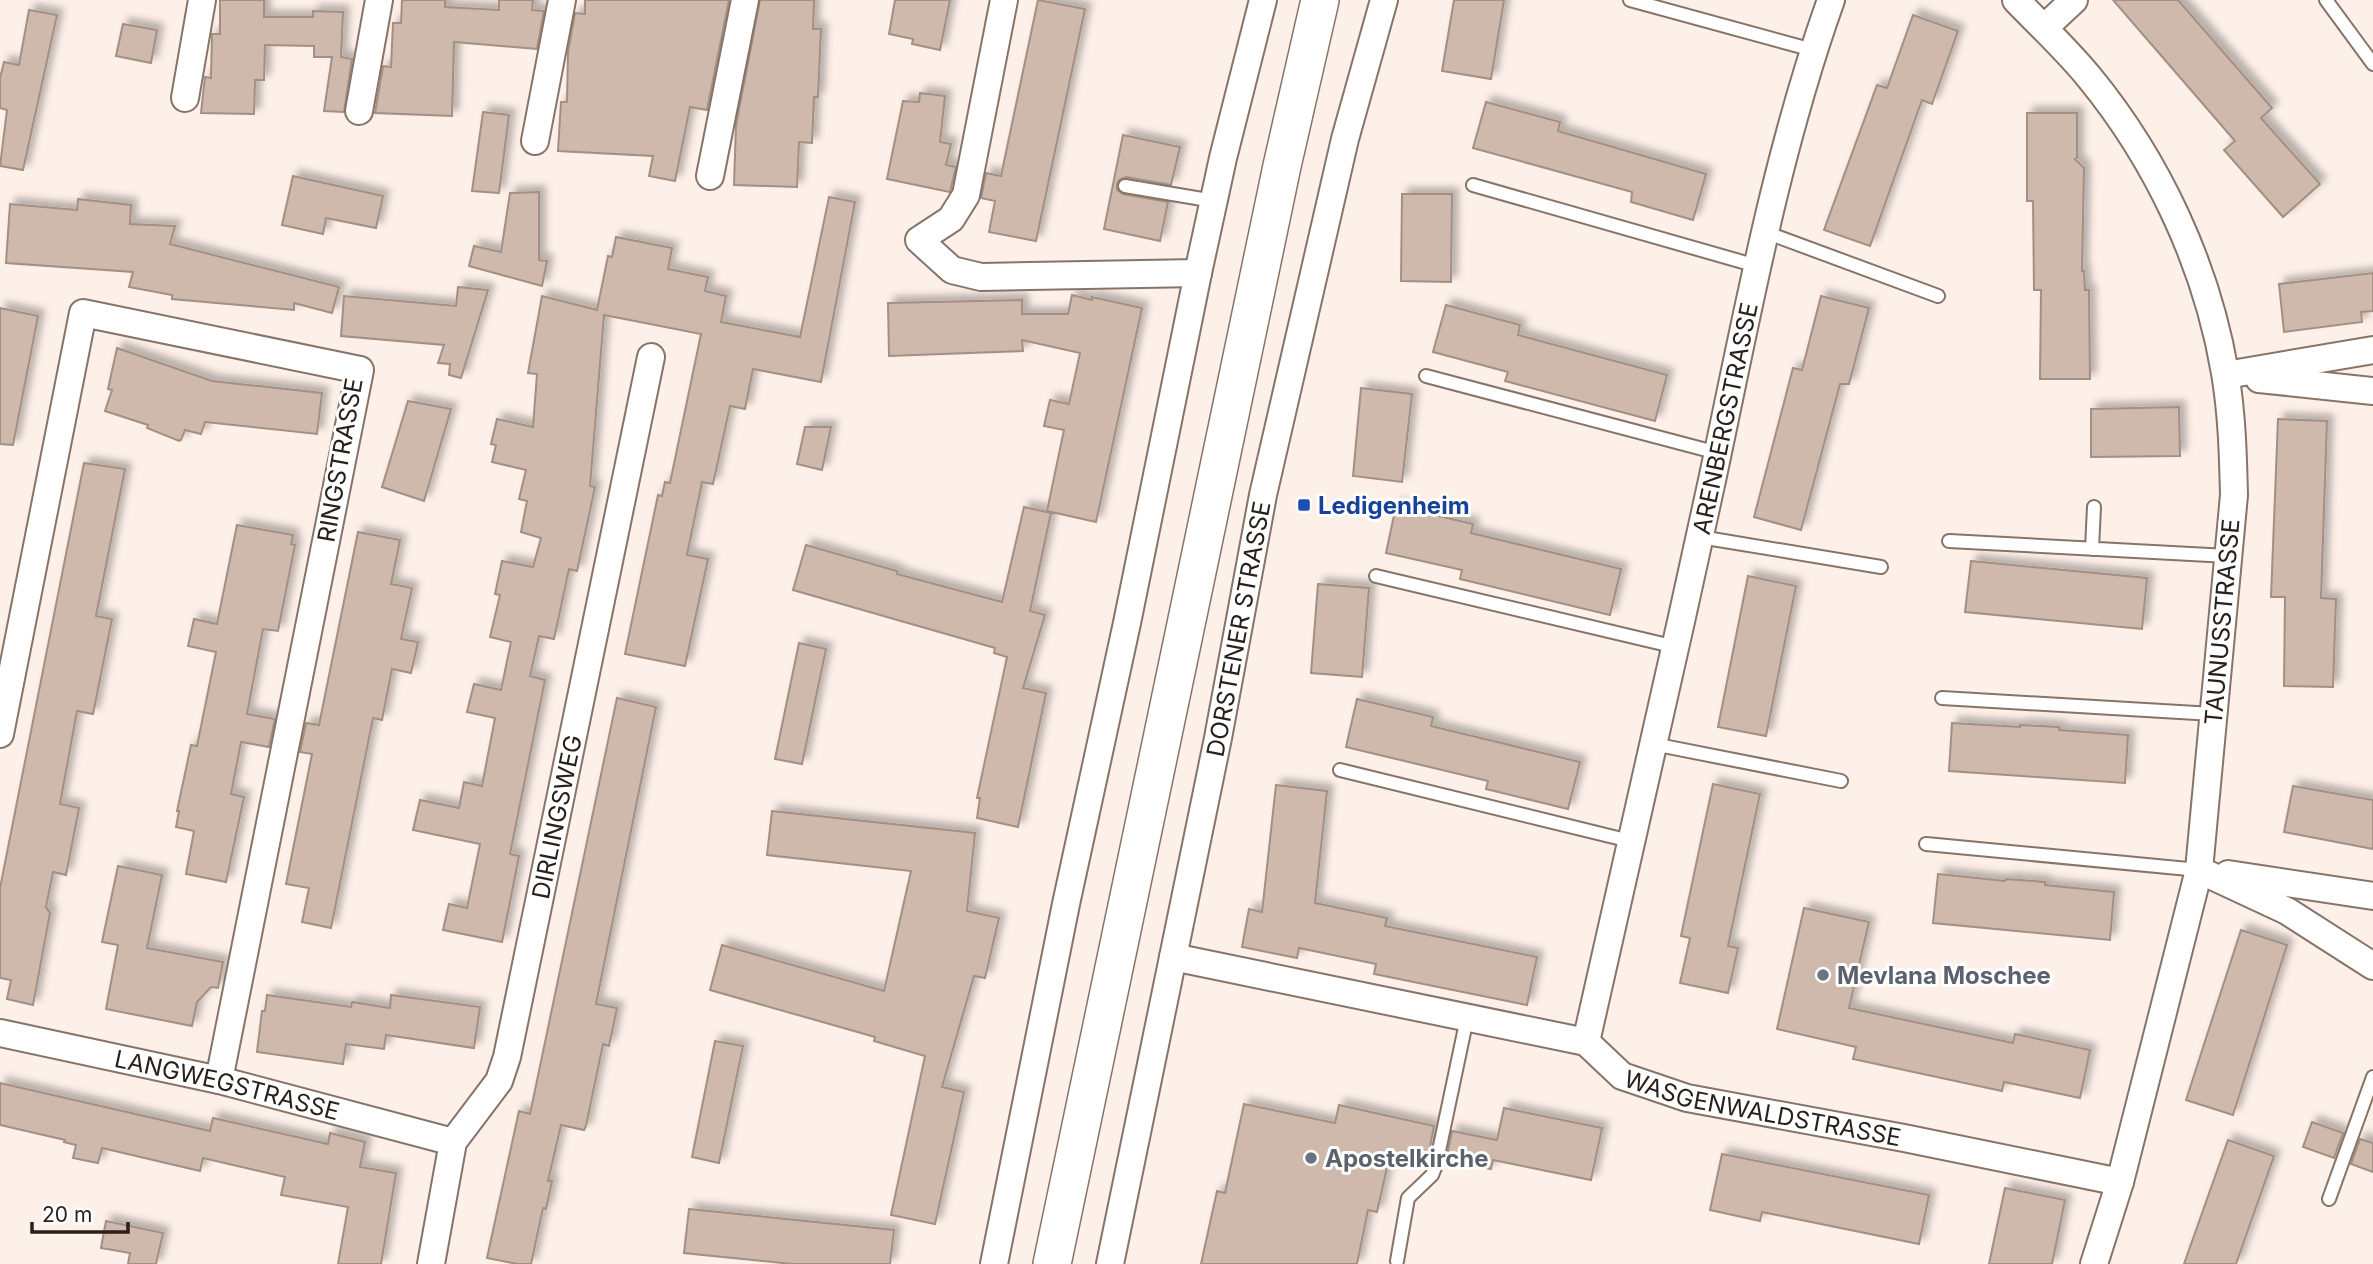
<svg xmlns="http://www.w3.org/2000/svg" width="2373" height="1264" font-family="Inter,sans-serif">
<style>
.building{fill:#ceb9ac;stroke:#a38f83;stroke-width:2;filter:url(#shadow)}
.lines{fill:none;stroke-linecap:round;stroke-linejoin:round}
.service-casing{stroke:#877468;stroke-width:16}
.minor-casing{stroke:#877468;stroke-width:30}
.secondary-casing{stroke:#877468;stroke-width:40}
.service{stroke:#fff;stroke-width:12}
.minor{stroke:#fff;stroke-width:26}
.secondary{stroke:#fff;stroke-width:37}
.transit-dot{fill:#1a4fb4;stroke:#fff;stroke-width:2.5}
.worship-dot{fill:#6b7280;stroke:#fff;stroke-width:2.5}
.labels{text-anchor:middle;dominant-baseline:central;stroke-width:6;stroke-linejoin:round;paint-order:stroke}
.street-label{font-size:24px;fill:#28201b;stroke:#fff}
.transit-label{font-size:24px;font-weight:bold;fill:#164399;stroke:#fff;text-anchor:start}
.worship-label{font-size:24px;font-weight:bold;fill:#5b616d;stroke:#fff;text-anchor:start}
</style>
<defs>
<filter id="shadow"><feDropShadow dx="6" dy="-6" stdDeviation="3.5" flood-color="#0004"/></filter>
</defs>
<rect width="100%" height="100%" fill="#fdf0e8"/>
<path class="building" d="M220 0H264V17H313V11L343 12 341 57 352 59 344 112 324 111 332 57H314V46L265 45 264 80H255L254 114 201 113 205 77 211 78 212 34H220Z
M402 0H445V7L499 10V0H533L532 10 544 11 537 49 454 42 452 116 375 113 383 66 391 67 393 23H401Z
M585 0H729L707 110 690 107 675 181 649 176 653 156 558 151 561 102H567L568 52 575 13 585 14Z
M760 0H814L813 29H821L818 97H814L812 143 799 142 797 187 734 185 736 125Z
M895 0H950L940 50 912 44 913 39 889 34Z
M1038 0 1085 9 1036 241 989 232 995 201 981 198 986 173 1001 176Z
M1454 0H1504L1491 79 1442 71Z
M2113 0H2178L2272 108 2261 118 2320 184 2283 217 2224 150 2235 141Z
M29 10 57 15 23 170 0 166 7 110 0 108V78L4 62 19 65Z
M1913 15 1958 31 1932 104 1922 100 1870 246 1824 230 1877 85 1887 88Z
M123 24 157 30 151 63 116 56Z
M920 93 945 96 940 142 951 144 946 165 956 167 950 192 887 179 903 101 919 102Z
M1486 102 1560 122 1558 131 1706 174 1693 220 1631 202 1632 192 1473 148Z
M483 112 509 115 499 193 472 191Z
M2027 113H2077V158L2075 159 2084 168 2082 271H2084L2085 290H2089L2090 379H2040L2041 290H2034L2033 201H2027Z
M1123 135 1180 147 1171 185 1126 177 1119 180 1117 184V190L1123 194 1168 202 1160 241 1104 229Z
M293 176 383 196 376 228 326 218 323 234 282 225Z
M539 192V260L547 261 542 286 469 266 474 246 501 252 510 193Z
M1402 194H1452L1451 282 1401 281Z
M829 197 855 202 821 382 753 369 745 409 730 406 713 484 702 482 687 555 708 559 685 666 625 654 658 495 662 496 665 482 670 483 701 334 604 315 590 486 595 487 577 571 569 569 554 639 539 636 530 676 545 680 510 854 519 856 502 942 443 930 449 904 467 908 480 844 413 830 420 800 459 808 464 782 482 786 495 718 467 712 474 684 501 690 511 642 490 637 500 595 495 594 502 561 533 567 541 538 521 532 527 501 519 499 526 470 492 462 496 445 491 444 497 419 533 427 537 374 528 373 542 296 597 310 608 256 612 257 616 237 672 248 668 269 708 277 705 291 726 296 721 322 800 337Z
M78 199 131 205 130 224 175 226 170 244 339 287 332 313 294 303V310L172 299V295L129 287 133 272 6 263 10 204 77 210Z
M2373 273V311L2361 312 2362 322 2284 332 2279 284Z
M458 287 488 290 461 378 449 375 450 364 438 363 444 345 341 336 344 296 456 306Z
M1072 295 1092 300V297L1142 308 1096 522 1047 511 1064 430 1044 426 1050 400 1069 404 1080 353 1022 340 1023 351 889 356 888 303 1022 300V314H1068Z
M1821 296 1869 308 1849 384H1840L1801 530 1754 517 1793 368 1802 370Z
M1446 305 1520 325 1518 335 1667 375 1655 421 1505 381 1508 372 1433 352Z
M0 308 38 316 13 445 0 444Z
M117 348 212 381 322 393 317 434 205 422 201 434 185 430 181 440 179 441 147 428 148 425 105 411 112 390 108 389Z
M1361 388 1412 394 1402 482 1353 476Z
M408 401 451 409 424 501 382 487Z
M2179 407 2180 456 2091 457V409Z
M2278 419 2327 421 2321 598 2336 599 2333 687 2284 686 2285 597H2271Z
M805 427H831L822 470 797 464Z
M84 463 125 469 96 616 112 619 93 714 77 711 60 804 79 808 66 875 53 872 46 907 50 913 33 1005 7 999 11 980 0 978V888Z
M1396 506 1473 524 1471 533 1621 569 1610 615 1460 579 1462 570 1386 553Z
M1024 507 1051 513 1030 611 1045 615 1023 688 1046 693 1018 827 977 818 980 798H977L1007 657 994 653 995 648 793 590 806 545 897 571V574L1002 602Z
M237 525 293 535 291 544 295 545 278 631 263 629 247 714 275 719 269 747 241 742 231 794 244 797 226 882 186 874 194 831 176 827 179 811H177L191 745 197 746 216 652 188 646 194 619 217 624Z
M358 532 400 540 391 584 412 588 401 639 418 642 411 673 392 669 382 720 373 718 331 928 302 922 309 888 286 884 312 754 300 752 306 723 319 725Z
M1971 561 2147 578 2142 629 1965 612Z
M1748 576 1796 586 1766 736 1718 727Z
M1318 584 1369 588 1362 677 1311 673Z
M799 643 826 649 802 764 775 759Z
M617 698 656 707 596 1004 617 1008 609 1046 603 1044 586 1126 584 1130 561 1125 548 1181H552L546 1209 543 1208 531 1264H517L487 1258 519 1111 530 1114Z
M1357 699 1433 717 1431 726 1580 762 1568 809 1486 789 1488 781 1346 747Z
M1952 723 2020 727V725L2040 726 2059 727V730L2128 735 2125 783 1949 771Z
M1713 784 1760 794 1728 946 1738 948 1728 993 1680 983 1690 938 1681 936Z
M1276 785 1327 791 1315 903 1387 918 1385 926 1537 957 1527 1005 1374 974 1376 964 1299 948 1297 958 1242 947 1249 909 1262 912Z
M2293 786 2373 800V849L2284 832Z
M772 811 975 833 967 911 999 918 985 978 974 976 942 1087 964 1092 935 1224 891 1215 925 1056 874 1041 875 1037 710 990 722 945 884 991 911 871 767 855Z
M118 866 162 875 147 948 223 962 218 988 211 987 197 1002 192 1026 106 1009 118 945 102 942Z
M1938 874 2005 881 2006 879 2045 882V885L2114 892 2110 940 1933 923Z
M1804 908 1869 922 1849 1008 2013 1043 2015 1034 2090 1050 2080 1098 2004 1082 2002 1091 1853 1059 1856 1047 1777 1029Z
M2241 930 2287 945 2233 1115 2186 1100Z
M267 995 351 1007 352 1002 390 1008 391 995 480 1007 474 1048 386 1035 384 1049 346 1044 343 1064 257 1052 262 1011H265Z
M715 1041 743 1046 719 1163 692 1157Z
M0 1083 210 1131 213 1118 328 1144 330 1133 365 1142 360 1167 396 1173 381 1264H338L348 1207 281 1195 285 1177 203 1158 200 1171 102 1148 98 1163 73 1158 76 1145 64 1142 65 1140 0 1125Z
M1244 1104 1335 1123 1339 1105 1434 1126 1427 1162 1390 1154 1377 1212 1368 1210 1357 1264H1201L1217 1191 1225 1193Z
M1504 1108 1602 1128 1591 1180 1493 1160 1491 1169 1446 1160 1452 1131 1497 1140Z
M2312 1122 2343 1133 2334 1158 2303 1147Z
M2360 1139 2373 1143V1172L2351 1164Z
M2228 1140 2274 1156 2236 1264H2184Z
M1722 1154 1929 1195 1919 1244 1762 1212 1760 1221 1710 1210Z
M2005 1188 2065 1200 2052 1264H1989Z
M689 1209 894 1230 890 1264H792L684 1253Z
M106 1221 163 1233 156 1264H128L130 1253 101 1248Z"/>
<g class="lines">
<defs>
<path id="service" d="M1630 0 1813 50
M2326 0 2373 64
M1473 185 1757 266
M1125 186 1214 201
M1765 232 1938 296
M1426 376 1718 453
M1700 537 1881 567
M1949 541 2228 556
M2092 549 2094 507
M1376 576 1676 647
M1942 698 2213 714
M1653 744 1841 781
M1340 770 1630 841
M1926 844 2199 870
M2329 1199 2373 1077
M1397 1261 1408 1198 1432 1175 1436 1165 1467 1018"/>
<g id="minor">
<path d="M1004 0 966 195 951 219 919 240 952 270 981 277 1198 273"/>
<path d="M2016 0C2040 25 2067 50 2089 77 2158 161 2207 266 2225 373 2232 414 2233 455 2234 495L2199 870 2120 1182 2094 1264"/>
<path d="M2044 28 2074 0"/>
<path d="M185 98 202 0"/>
<path d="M359 111 379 0"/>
<path d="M535 141 562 0"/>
<path d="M710 176 745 0"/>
<path d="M2226 375 2373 350"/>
<path d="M2259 379 2373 391"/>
<path d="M0 734 83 313 360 370 219 1080"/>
<path d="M2199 870 2287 911 2373 966"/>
<path d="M2228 874 2373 896"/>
<path id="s1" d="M1173 957 1586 1042 1622 1076 1687 1098 1904 1138 2120 1182"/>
<path id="s2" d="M0 1033 219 1080 453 1142"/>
<path id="s3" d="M1586 1042C1627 856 1671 671 1711 485 1746 322 1775 157 1831 0"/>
<path id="s4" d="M431 1264 453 1142 499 1081 507 1057 651 357"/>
<path d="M994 1264 1066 904 1127 623 1198 273 1223 158 1263 0"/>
<path id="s5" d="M1110 1264 1218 738 1263 495 1345 139 1384 0"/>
</g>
<path id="secondary" d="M1052 1264 1282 166 1320 0"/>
</defs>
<use href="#service" class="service-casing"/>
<use href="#minor" class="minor-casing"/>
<use href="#secondary" class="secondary-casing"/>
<use href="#service" class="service"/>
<use href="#minor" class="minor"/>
<use href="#secondary" class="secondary"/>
</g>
<rect class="transit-dot" x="1297" y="498" width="14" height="14" rx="3.5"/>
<g class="worship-dot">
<circle cx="1823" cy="975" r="7"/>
<circle cx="1311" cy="1158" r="7"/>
</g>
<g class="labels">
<g class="street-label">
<text stroke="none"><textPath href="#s3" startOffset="639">ARENBERGSTRASSE</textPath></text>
<text transform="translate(340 460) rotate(-80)">RINGSTRASSE</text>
<text transform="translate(2222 622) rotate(-85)">TAUNUSSTRASSE</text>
<text stroke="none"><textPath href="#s5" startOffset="648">DORSTENER STRASSE</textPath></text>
<text stroke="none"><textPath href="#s4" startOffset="471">DIRLINGSWEG</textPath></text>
<text stroke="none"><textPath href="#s2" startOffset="233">LANGWEGSTRASSE</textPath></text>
<text stroke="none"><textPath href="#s1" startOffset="616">WASGENWALDSTRASSE</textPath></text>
</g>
<g class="transit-label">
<text x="1318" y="505">Ledigenheim</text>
</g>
<g class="worship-label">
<text x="1837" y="975">Mevlana Moschee</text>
<text x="1325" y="1158">Apostelkirche</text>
</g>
</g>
<path d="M32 1222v10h96v-10" fill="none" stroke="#28201b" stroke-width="3.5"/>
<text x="42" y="1222" font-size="21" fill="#28201b" stroke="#ffffff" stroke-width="5" paint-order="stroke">20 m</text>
</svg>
